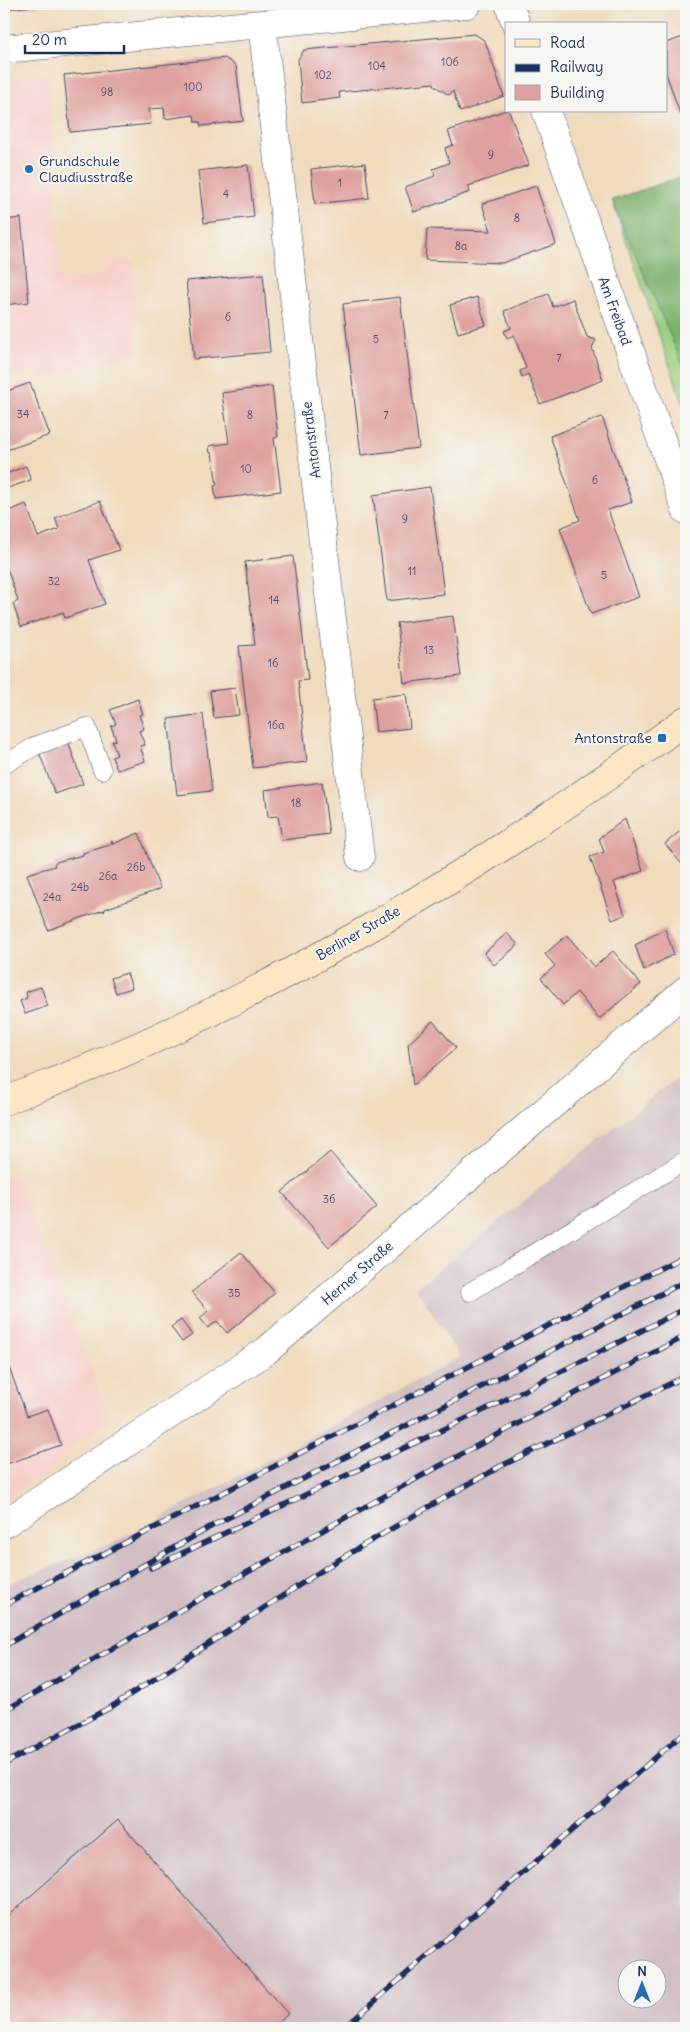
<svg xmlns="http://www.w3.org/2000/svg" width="690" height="2032" font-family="Delius,sans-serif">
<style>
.built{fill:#f7d0cc}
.industrial{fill:#d2bec3;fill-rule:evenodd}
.green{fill:#9cce7e;stroke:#5c7e6e}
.forest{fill:#7db16d;stroke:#4c7066}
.building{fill:#dfa19f}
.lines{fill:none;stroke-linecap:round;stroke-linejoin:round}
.service-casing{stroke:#3b496c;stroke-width:19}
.minor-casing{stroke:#3b496c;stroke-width:29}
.secondary-casing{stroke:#3b496c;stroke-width:29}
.service{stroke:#fff;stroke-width:18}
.minor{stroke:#fff;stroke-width:28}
.secondary{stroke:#fce6c4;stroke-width:28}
.rail-casing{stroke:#1b2f5e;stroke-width:5.5}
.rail{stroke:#f6f6f2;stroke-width:4;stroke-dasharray:11;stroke-linecap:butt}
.poi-dot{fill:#1f6fb2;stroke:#f6f6f2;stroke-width:2}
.labels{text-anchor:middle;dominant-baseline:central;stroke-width:4;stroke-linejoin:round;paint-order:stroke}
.number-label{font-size:11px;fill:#4c4c6e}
.poi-label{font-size:14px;fill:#1b2f5e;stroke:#f6f6f2;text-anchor:start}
.street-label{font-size:14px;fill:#1b2f5e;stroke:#f6f6f2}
</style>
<rect width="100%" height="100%" fill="#f6f6f2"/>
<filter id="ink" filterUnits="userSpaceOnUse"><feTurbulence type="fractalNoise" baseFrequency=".02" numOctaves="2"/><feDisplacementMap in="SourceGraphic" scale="10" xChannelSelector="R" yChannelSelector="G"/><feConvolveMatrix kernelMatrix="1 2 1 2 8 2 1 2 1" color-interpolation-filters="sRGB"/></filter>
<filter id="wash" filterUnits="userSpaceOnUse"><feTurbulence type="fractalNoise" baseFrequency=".0096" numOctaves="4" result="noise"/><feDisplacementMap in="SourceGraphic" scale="20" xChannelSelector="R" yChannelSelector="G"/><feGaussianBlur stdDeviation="1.12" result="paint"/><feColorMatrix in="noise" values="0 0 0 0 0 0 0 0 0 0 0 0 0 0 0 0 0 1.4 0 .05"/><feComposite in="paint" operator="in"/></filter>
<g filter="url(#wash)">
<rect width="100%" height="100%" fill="#f1dbbd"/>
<path class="built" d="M48 75 60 280 94 277 119 261H134L136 353 42 379 39 372 4 375V80Z
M15 1174 111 1421 65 1449 60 1463 4 1500V1178Z"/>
<path class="industrial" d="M686 1070V2028H4V1585L117 1541 460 1357 416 1288ZM628 1970H658V2000H628Z"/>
<path class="green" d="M612 200 686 372V412Z"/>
<path class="forest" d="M686 175V372L612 200Z"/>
<g id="blocks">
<path class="building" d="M4 4H46V5L4 9Z
M475 34 485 41 504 96 460 112 453 91 449 95 435 86 434 83 339 92 340 98 302 103 298 59 304 50Z
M686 36V112L680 114 666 73V43Z
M225 58 236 66 243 121 201 126 200 122H195L194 115 165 119 164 108 149 109 151 124 70 132 64 75Z
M506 110 509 111 529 165 468 186 470 192 414 212 405 187 435 176 433 169 449 163 445 148 453 145 448 131Z
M365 163 369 198 315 204 311 169Z
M248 165 254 217 204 223 198 171Z
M536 186 556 244 502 263 425 260 427 229 491 231 482 204Z
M21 218 29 302 4 305V220Z
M263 274 270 352 194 359 186 281Z
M548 294 553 307 573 299 587 337 596 340 592 348 603 380 540 404 528 374 522 377 520 371 526 368 514 335 507 338 504 331 511 328 504 311Z
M400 297 419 448 361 455 343 304Z
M477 297 486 325 458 333 450 305Z
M30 383 50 435 4 451V392Z
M272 386 278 437 274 438 281 491 216 499 214 486 217 485 212 453H210L209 446 229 443 222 393Z
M602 417 632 502 608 510 639 597 591 614 560 528 580 520 550 436Z
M26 466 31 480 5 489 4 475Z
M430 487 444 594 387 601 373 495Z
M100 501 119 550 89 560 105 604 65 618 63 612 21 627 13 604 18 601 4 559V513L26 504 38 537 59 529 55 518Z
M293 556 308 680 298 681 307 762 253 768 239 646 255 645 245 562Z
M453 616 461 676 404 683 397 623Z
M235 688 239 715 214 718 210 691Z
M406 694 410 728 376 732 372 698Z
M138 699 143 714 139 715 144 729 139 731 145 745 140 746 145 761 117 770 112 757 117 755 112 741 116 740 111 726 116 724 110 710Z
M203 714 212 791 177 795 168 719Z
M68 741 83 784 55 794 39 752Z
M322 782 329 834 282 840 278 816 268 817 265 790Z
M625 819 643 871 614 882 625 915 612 920 590 857 604 852 599 838Z
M686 826V869L665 844Z
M139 833 160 889 105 909 104 912 103 910 48 930 27 874 55 866 54 864 56 862 83 855V853L110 845 112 841 113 844Z
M665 929 674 954 644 970 635 945Z
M507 933 518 945 494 965 484 953Z
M567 935 594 967 613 951 641 984 599 1019 577 992 563 1005 541 978 555 966 545 954Z
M127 973 132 988 116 993 111 978Z
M41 987 48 1006 25 1014 20 1001 27 998 26 992Z
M433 1021 456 1048 413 1085 408 1044Z
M330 1152 377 1207 329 1247 282 1192Z
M241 1252 275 1293 227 1333 217 1321 208 1328 200 1318 208 1311 192 1292Z
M181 1320 192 1335 182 1342 171 1327Z
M4 1354 27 1416 48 1409 61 1445 4 1465Z
M118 1820 288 2014 272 2028H4V1919Z"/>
</g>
</g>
<g filter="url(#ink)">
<use href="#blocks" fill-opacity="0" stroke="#3b496c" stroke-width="1"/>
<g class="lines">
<defs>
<path id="service" d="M4 765 35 746 87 727 102 770
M470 1292 686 1160"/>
<path id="minor" d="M509 4 516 24
M262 24 360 857
M4 49 467 4
M546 111 686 510
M4 1524 266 1351 686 990"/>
<path id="secondary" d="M4 1101C249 1011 477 874 686 720"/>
</defs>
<use href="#service" class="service-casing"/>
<use href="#minor" class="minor-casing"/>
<use href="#secondary" class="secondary-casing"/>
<use href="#service" class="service"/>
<use href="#minor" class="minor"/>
<use href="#secondary" class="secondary"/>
<defs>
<path id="rail" d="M151 1568 497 1404 686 1308
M4 1605 686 1255
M4 1646 210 1527 686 1281
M4 1711C229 1581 455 1454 686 1336
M4 1764 111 1707 335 1562 437 1502 501 1466 686 1376
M344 2028 686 1731"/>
</defs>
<use href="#rail" class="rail-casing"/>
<use href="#rail" class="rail"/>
</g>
</g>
<g class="poi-dot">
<circle cx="29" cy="169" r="5"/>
<rect x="657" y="733" width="10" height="10" rx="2.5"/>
</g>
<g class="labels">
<g class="number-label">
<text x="450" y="62">106</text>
<text x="377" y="66">104</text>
<text x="323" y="75">102</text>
<text x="193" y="87">100</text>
<text x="107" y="92">98</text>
<text x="491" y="155">9</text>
<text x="340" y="183">1</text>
<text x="226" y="194">4</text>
<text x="517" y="218">8</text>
<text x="461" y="246">8a</text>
<text x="228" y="317">6</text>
<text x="376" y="339">5</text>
<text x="559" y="358">7</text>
<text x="23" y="414">34</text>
<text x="250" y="415">8</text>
<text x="386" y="415">7</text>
<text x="246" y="469">10</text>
<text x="595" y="480">6</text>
<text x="405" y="519">9</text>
<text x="412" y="571">11</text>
<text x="604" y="575">5</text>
<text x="54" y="581">32</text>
<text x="274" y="600">14</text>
<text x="429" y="650">13</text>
<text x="273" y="663">16</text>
<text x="276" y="725">16a</text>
<text x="296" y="803">18</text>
<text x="136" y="867">26b</text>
<text x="108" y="876">26a</text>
<text x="80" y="887">24b</text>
<text x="52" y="897">24a</text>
<text x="329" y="1199">36</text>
<text x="234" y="1293">35</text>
</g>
<g class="poi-label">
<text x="39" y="161">Grundschule<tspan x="39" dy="16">Claudiusstraße</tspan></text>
<text x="652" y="738" text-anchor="end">Antonstraße</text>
</g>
<g class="street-label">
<text transform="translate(615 311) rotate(70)">Am Freibad</text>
<text transform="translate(311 440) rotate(-97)">Antonstraße</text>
<text transform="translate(358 933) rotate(-30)">Berliner Straße</text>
<text transform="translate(357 1273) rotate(-41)">Herner Straße</text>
</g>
</g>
<rect width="690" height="2032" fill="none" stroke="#f6f6f2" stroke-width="20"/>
<rect x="505" y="22" width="162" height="90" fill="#f6f6f2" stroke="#9ea6b7"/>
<rect x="515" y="39" width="25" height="8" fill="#fce6c4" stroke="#9ea6b7"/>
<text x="550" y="48" font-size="15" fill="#1b2f5e">Road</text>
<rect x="515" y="64" width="25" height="8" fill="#1b2f5e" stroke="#9ea6b7"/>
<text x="550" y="72" font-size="15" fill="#1b2f5e">Railway</text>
<rect x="515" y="85" width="25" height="15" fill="#dfa19f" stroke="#9ea6b7"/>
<text x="550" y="98" font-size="15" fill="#1b2f5e">Building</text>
<g transform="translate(642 1984)"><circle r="24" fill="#f6f6f2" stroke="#9ea6b7"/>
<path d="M0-4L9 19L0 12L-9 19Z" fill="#1f6fb2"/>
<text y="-8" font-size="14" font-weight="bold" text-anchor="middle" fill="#1b2f5e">N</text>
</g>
<path d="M25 45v8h99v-8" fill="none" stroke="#1b2f5e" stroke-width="2.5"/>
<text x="32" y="45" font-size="15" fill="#1b2f5e" stroke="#f6f6f2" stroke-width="4" paint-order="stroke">20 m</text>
</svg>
